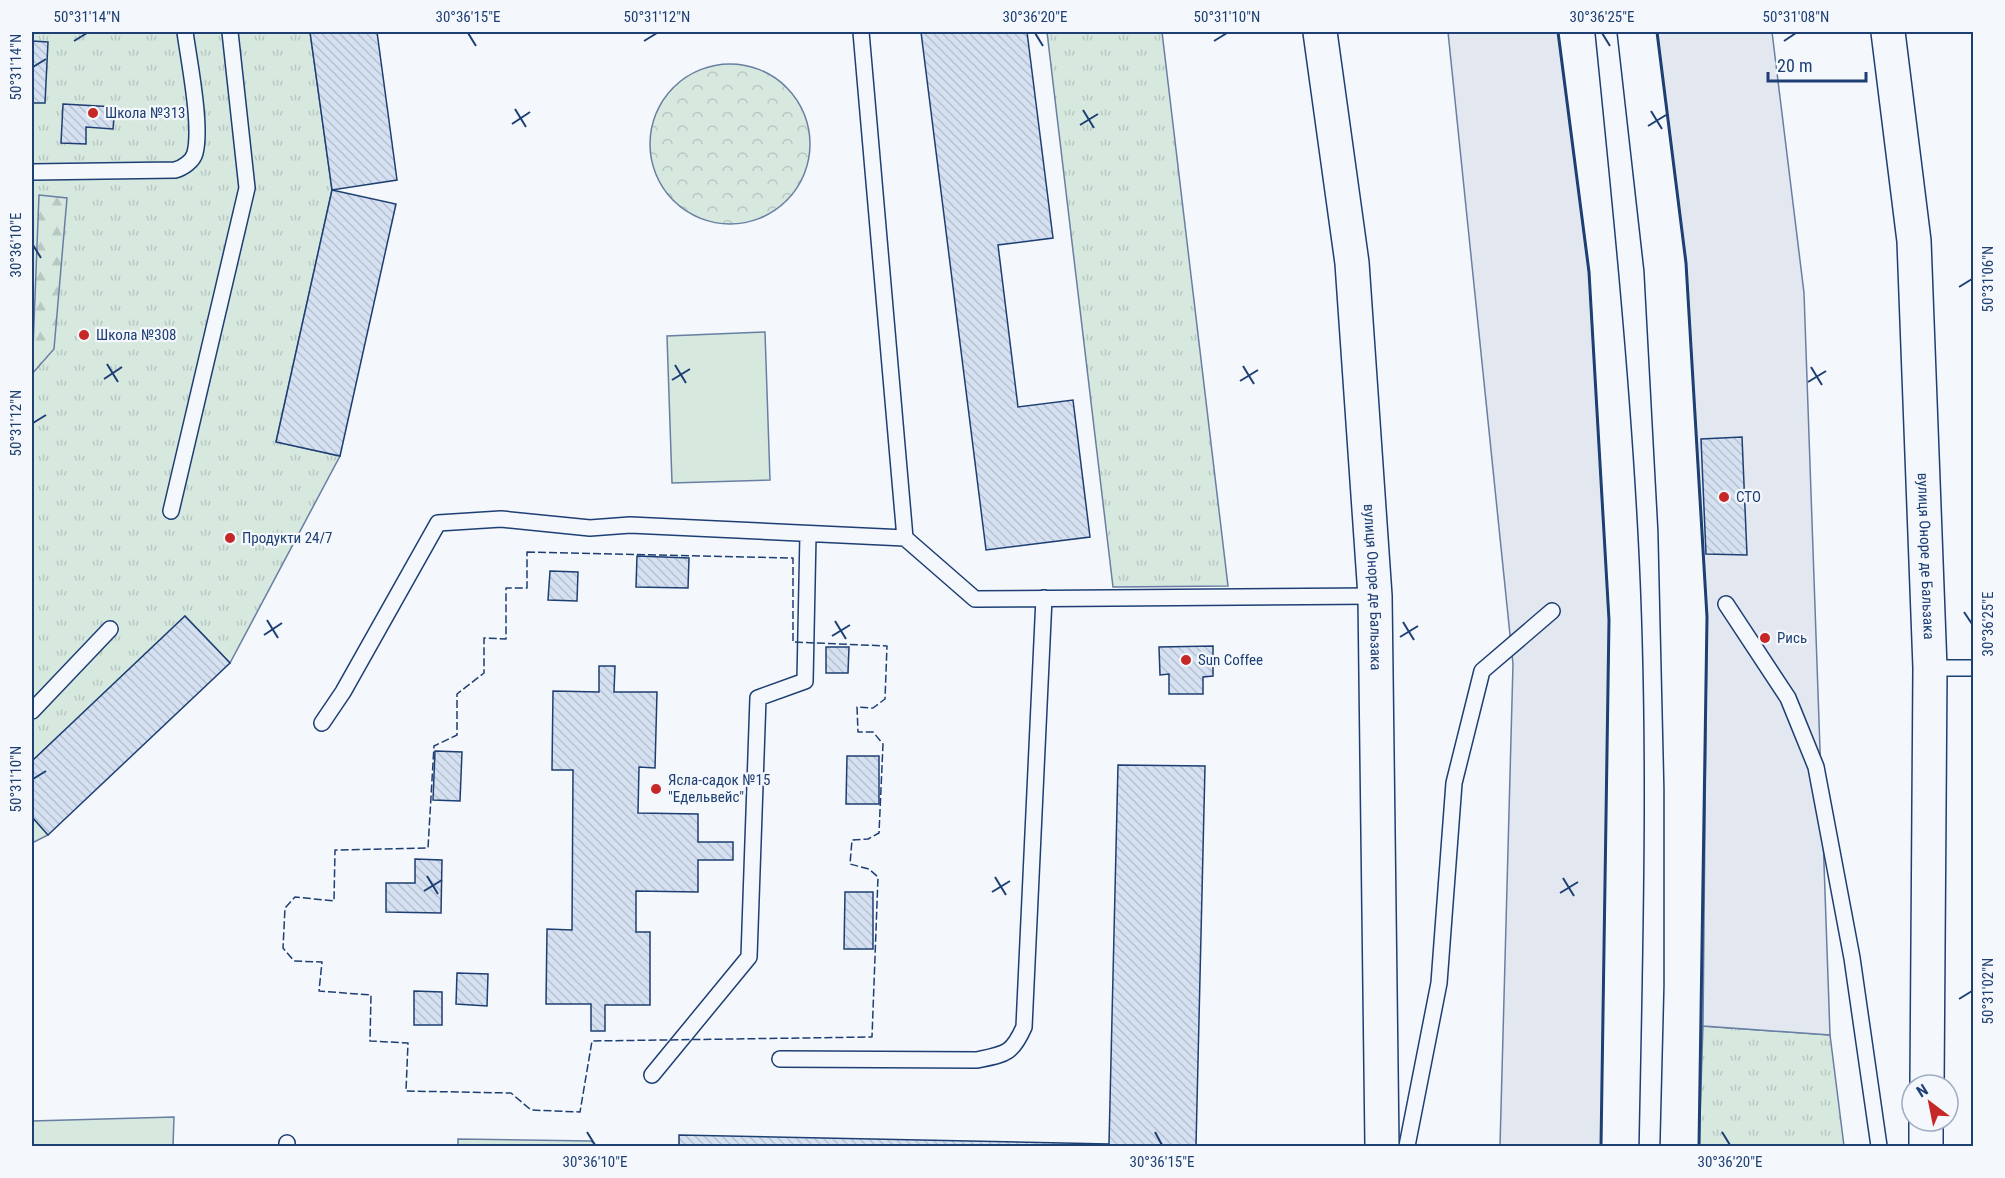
<svg xmlns="http://www.w3.org/2000/svg" width="2005" height="1178" font-family="'Roboto Condensed',sans-serif">
<style>
.grass{fill:url(#grass-tufts);stroke:#687fa3;stroke-width:1.5}
.forest{fill:url(#forest-firs);stroke:#687fa3;stroke-width:1.5}
.park{fill:url(#park-crowns);stroke:#687fa3;stroke-width:1.5}
.garden{fill:#d7e8df;stroke:#687fa3;stroke-width:1.5}
.parking{fill:#e3e8f0;stroke:#687fa3;stroke-width:1.5}
.building{fill:url(#building-back-hatch);stroke:#1d3f73;stroke-width:1.5}
.lines{fill:none;stroke-linecap:round;stroke-linejoin:round}
.lane-casing{stroke:#1d3f73;stroke-width:18}
.secondary-casing{stroke:#1d3f73;stroke-width:36}
.lane{stroke:#f4f7fb;stroke-width:15}
.secondary{stroke:#f4f7fb;stroke-width:33}
.tram{stroke:#1d3f73;stroke-width:1.5}
.fence{stroke:#1d3f73;stroke-width:1.5;stroke-dasharray:8 3;stroke-linecap:butt}
.wall{stroke:#1d3f73;stroke-width:3}
.ticks{fill:none;stroke:#1d3f73;stroke-width:2}
.poi-dot{fill:#c62828;stroke:#f4f7fb;stroke-width:2}
.labels{text-anchor:middle;dominant-baseline:central;stroke-width:4.5;stroke-linejoin:round;paint-order:stroke}
.poi-label{font-size:15px;fill:#1d3f73;stroke:#f4f7fb;text-anchor:start}
.street-label{font-size:15px;fill:#1d3f73;stroke:#f4f7fb}
.neatline{fill:none;stroke:#1d3f73;stroke-width:2}
.ticks-label{font-size:15px;text-anchor:middle;fill:#1d3f73}
</style>
<defs>
<pattern id="grass-tufts" width="24" height="20" patternUnits="userSpaceOnUse" patternTransform="scale(1.5)"><rect width="24" height="20" fill="#d7e8df"/><path d="M3 7l-1-3M5 7V3M7 7l1-3M15 17l-1-3M17 17v-4M19 17l1-3" fill="none" stroke="#b8c8c3"/></pattern>
<pattern id="forest-firs" width="22" height="20" patternUnits="userSpaceOnUse" patternTransform="scale(1.5)"><rect width="22" height="20" fill="#d7e8df"/><path d="M5 1l3.5 6h-7zM16 11l3.5 6h-7z" fill="#b8c8c3"/></pattern>
<pattern id="park-crowns" width="20" height="18" patternUnits="userSpaceOnUse" patternTransform="scale(1.5)"><rect width="20" height="18" fill="#d7e8df"/><path d="M2 6a3 3 0 1 1 6 0M12 15a3 3 0 1 1 6 0" fill="none" stroke="#b8c8c3"/></pattern>
<pattern id="building-back-hatch" width="6" height="6" patternUnits="userSpaceOnUse" patternTransform="scale(1.5)"><rect width="6" height="6" fill="#d5e0f0"/><path d="M-1 5l2 2M0 0l6 6M5-1l2 2" fill="none" stroke="#b6c1d1"/></pattern>
</defs>
<rect width="100%" height="100%" fill="#f4f7fb"/>
<path class="grass" d="M32 32H310L332 190 276 442 340 456 230 663 185 616 32 761Z
M1047 32H1162L1228 586 1113 587Z
M32 817 48 835 32 843Z
M1703 1026 1830 1035 1844 1146H1699Z
M458 1139 591 1141 597 1146H458Z"/>
<path class="forest" d="M39 195 67 198 54 349 32 374Z"/>
<path class="park" d="M650 144a80 80 0 1 1 160 0a80 80 0 1 1-160 0Z"/>
<path class="garden" d="M765 332 770 480 672 483 667 336Z
M174 1117 173 1146H32V1121Z"/>
<path class="parking" d="M1448 32H1558L1589 272 1609 620 1601 1146H1500L1513 664Z
M1657 32H1772L1804 293 1830 1035 1703 1026 1707 617 1686 263Z"/>
<path class="building" d="M310 32H377L397 180 332 190Z
M921 32H1027L1053 238 998 245 1018 407 1073 400 1090 537 986 550Z
M32 41 48 42 45 103H32Z
M63 104 115 107 113 129 86 127V144L61 143Z
M332 190 396 204 340 456 276 442Z
M1742 437 1747 555 1706 554 1701 439Z
M637 556 689 558 688 588 636 587Z
M550 571 578 572 577 601 548 600Z
M185 616 230 663 48 835 32 817V761Z
M1213 646V676L1203 677V694H1169V674L1160 675 1159 647Z
M826 647H849L848 673H826Z
M599 666H615L614 692H657L655 768 639 767 638 813 698 814V842H733V860H698V892L636 891V932H650V1005H605V1031H591V1004H546L547 929 572 930 573 770H552L553 691 599 692Z
M435 751 462 752 460 801 433 800Z
M847 756H879V804H846Z
M1118 765 1205 766 1196 1146H679V1135L1109 1144Z
M415 859 442 860 441 913 386 912V883H415Z
M845 892H873V949H844Z
M457 973 488 974 487 1006 456 1004Z
M414 991 442 992V1025H414Z"/>
<g class="lines">
<defs>
<path id="lane" d="M861 32 905 538
M32 172 175 170C183 168 193 161 195 153 202 126 189 61 185 32
M171 511 247 188 230 32
M1726 604 1788 698 1816 767 1852 958 1879 1146
M1930 668H1974
M32 711 110 629
M322 723 343 692 438 523 501 519 590 528 630 525 905 538 975 599 1375 596
M780 1059 977 1060C1006 1054 1012 1054 1024 1027L1044 598
M652 1075 749 957 758 698 805 681 808 534
M287 1146V1143
M1407 1146 1439 983 1454 783 1482 671 1552 611"/>
<g id="secondary">
<path id="s1" d="M1320 32 1352 263 1375 596 1382 1146"/>
<path id="s2" d="M1888 32 1914 241 1930 668 1927 1085"/>
<path d="M1926 1146V1121"/>
</g>
</defs>
<use href="#lane" class="lane-casing"/>
<use href="#secondary" class="secondary-casing"/>
<use href="#lane" class="lane"/>
<use href="#secondary" class="secondary"/>
<path class="tram" d="M1595 32C1612 199 1629 366 1638 535 1649 738 1643 943 1639 1146
M1617 32 1644 271 1658 531 1664 788V986L1660 1146"/>
<path class="fence" d="M527 552 793 558V642L887 646 885 699 873 708 857 707 858 732H873L883 744 879 833 868 839 852 840 850 864 869 869 878 877 872 1037 592 1041 580 1112 531 1110 511 1093 406 1091 408 1043 370 1041 371 995 319 991 322 962 294 961 283 948 285 908 295 897 334 901 335 850 428 848 434 746 457 735V694L484 673V638L506 639V588H527Z"/>
<path class="wall" d="M1558 32 1589 272 1609 620 1601 1146
M1657 32 1686 263 1707 617 1699 1146"/>
</g>
<path class="ticks" d="M468 33 476 46M1035 33 1043 46M1602 33 1610 46M74 41 87 33M644 41 657 33M1214 41 1227 33M1784 41 1796 33M33 67 46 59M515 109 526 127M1083 110 1094 128M1651 111 1662 129M512 124 530 112M1080 125 1098 114M1648 126 1666 115M33 245 41 258M1959 287 1972 279M107 364 118 382M675 365 686 383M1243 366 1254 384M1811 367 1822 385M104 379 122 367M672 380 690 369M1240 381 1258 370M1808 382 1826 371M33 423 46 415M1964 612 1972 624M267 620 278 638M835 621 846 639M1403 622 1414 640M264 635 282 623M832 636 850 625M1400 637 1418 626M33 779 46 771M427 876 438 894M995 877 1006 895M1563 878 1574 896M424 891 442 880M992 892 1010 881M1560 893 1578 882M1959 999 1972 991M587 1132 595 1145M1155 1132 1162 1145M1722 1132 1730 1145"/>
<g class="poi-dot">
<circle cx="93" cy="113" r="6"/>
<circle cx="84" cy="335" r="6"/>
<circle cx="1724" cy="497" r="6"/>
<circle cx="230" cy="538" r="6"/>
<circle cx="1765" cy="638" r="6"/>
<circle cx="1186" cy="660" r="6"/>
<circle cx="656" cy="789" r="6"/>
</g>
<g class="labels">
<g class="poi-label">
<text x="105" y="113">Школа №313</text>
<text x="96" y="335">Школа №308</text>
<text x="1736" y="497">СТО</text>
<text x="242" y="538">Продукти 24/7</text>
<text x="1777" y="638">Рись</text>
<text x="1198" y="660">Sun Coffee</text>
<text x="668" y="780">Ясла-садок №15<tspan x="668" dy="17">"Едельвейс"</tspan></text>
</g>
<g class="street-label">
<text stroke="none"><textPath href="#s2" startOffset="526">вулиця Оноре де Бальзака</textPath></text>
<text stroke="none"><textPath href="#s1" startOffset="558">вулиця Оноре де Бальзака</textPath></text>
</g>
</g>
<rect width="2005" height="1178" fill="none" stroke="#f4f7fb" stroke-width="66"/>
<g transform="translate(1930 1103) rotate(328)"><circle r="28" fill="#f4f7fb" stroke="#9eadc5" stroke-width="1.5"/>
<path d="M0-4.5L10 22L0 15L-10 22Z" fill="#c62828"/>
<text y="-9" font-size="16" font-weight="bold" text-anchor="middle" fill="#1d3f73">N</text>
</g>
<path d="M1768 72v9h98v-9" fill="none" stroke="#1d3f73" stroke-width="3"/>
<text x="1777" y="72" font-size="18" fill="#1d3f73" stroke="#f4f7fb" stroke-width="4.5" paint-order="stroke">20 m</text>
<rect x="33" y="33" width="1939" height="1112" class="neatline"/>
<g class="ticks-label">
<text x="87" y="22">50°31'14"N</text>
<text x="468" y="22">30°36'15"E</text>
<text x="657" y="22">50°31'12"N</text>
<text x="1035" y="22">30°36'20"E</text>
<text x="1227" y="22">50°31'10"N</text>
<text x="1602" y="22">30°36'25"E</text>
<text x="1796" y="22">50°31'08"N</text>
<text transform="translate(16 67) rotate(-90)" y="5">50°31'14"N</text>
<text transform="translate(16 245) rotate(-90)" y="5">30°36'10"E</text>
<text transform="translate(1988 279) rotate(-90)" y="5">50°31'06"N</text>
<text transform="translate(16 423) rotate(-90)" y="5">50°31'12"N</text>
<text transform="translate(1988 624) rotate(-90)" y="5">30°36'25"E</text>
<text transform="translate(16 779) rotate(-90)" y="5">50°31'10"N</text>
<text transform="translate(1988 991) rotate(-90)" y="5">50°31'02"N</text>
<text x="595" y="1167">30°36'10"E</text>
<text x="1162" y="1167">30°36'15"E</text>
<text x="1730" y="1167">30°36'20"E</text>
</g>
</svg>
